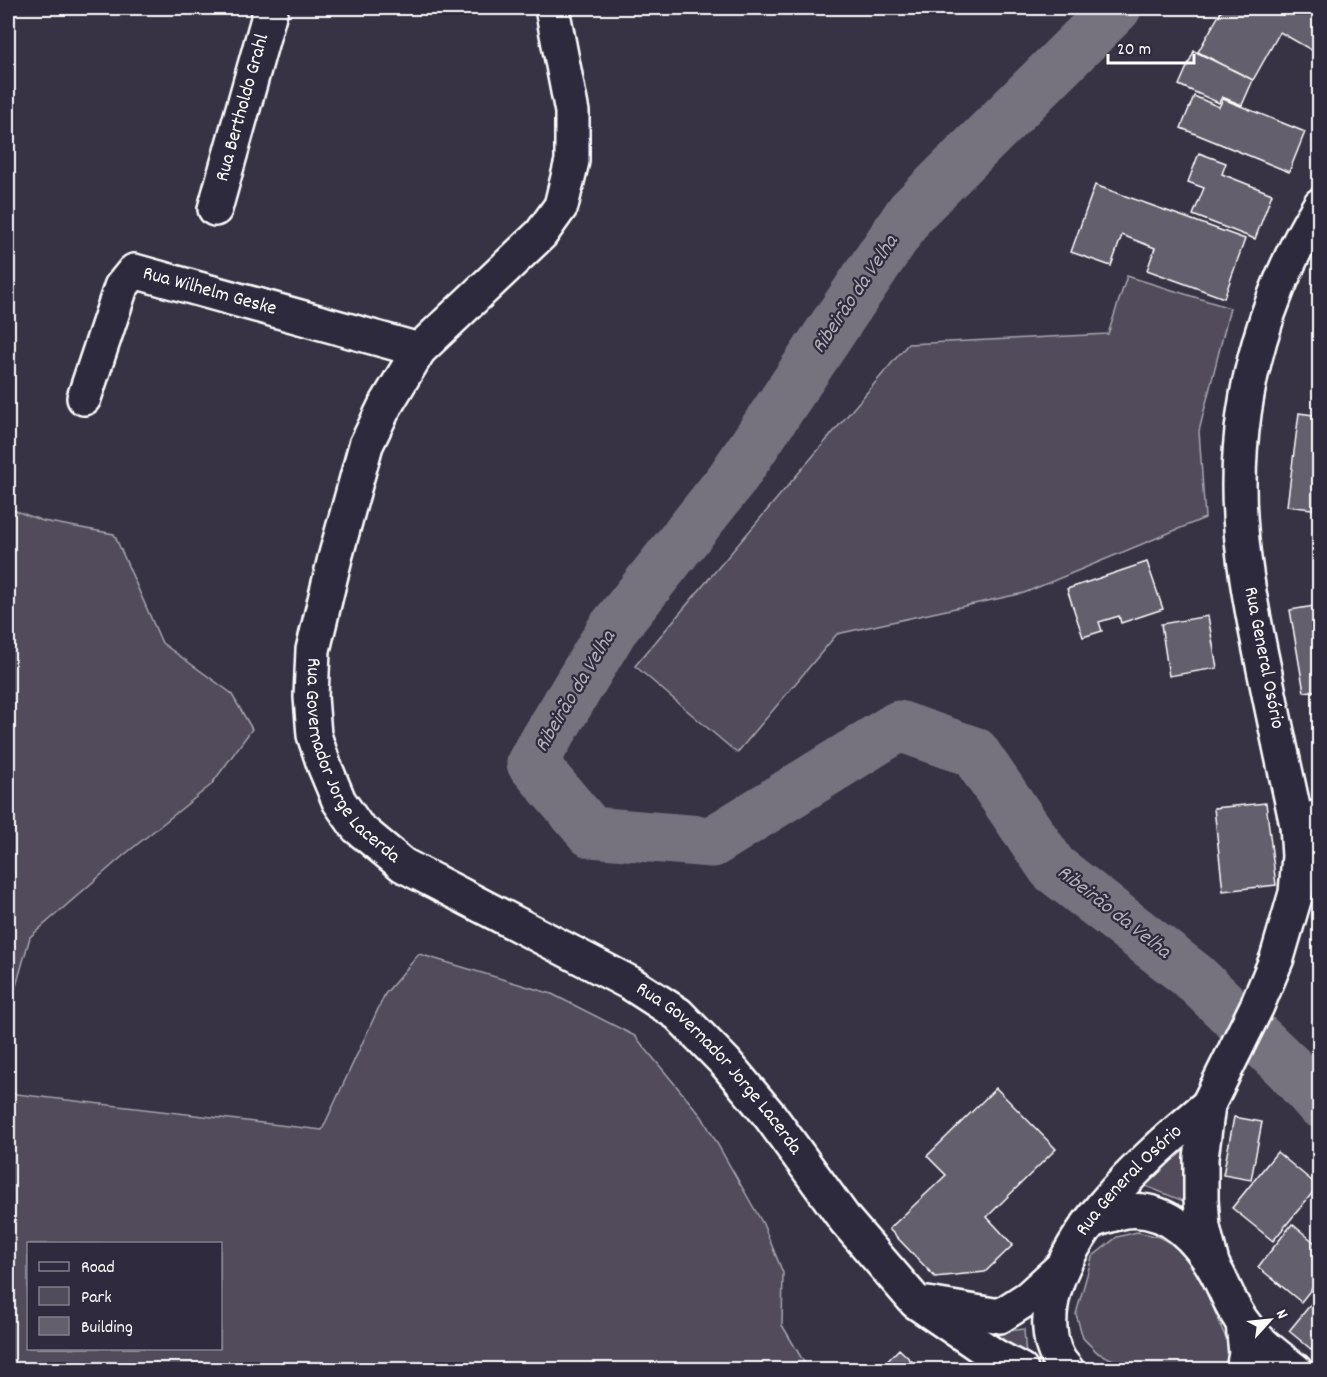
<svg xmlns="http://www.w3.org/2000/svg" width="1327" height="1377" font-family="Dekko,sans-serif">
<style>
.green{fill:#514c5c;stroke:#a8a6ae;stroke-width:1.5;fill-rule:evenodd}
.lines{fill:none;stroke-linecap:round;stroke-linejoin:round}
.river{stroke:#76737f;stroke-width:51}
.building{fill:#635f6d;stroke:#fff;stroke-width:1.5}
.minor-casing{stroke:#fff;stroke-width:38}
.major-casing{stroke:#fff;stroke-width:38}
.minor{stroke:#2f2a3d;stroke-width:33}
.major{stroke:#2f2a3d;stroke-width:33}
.labels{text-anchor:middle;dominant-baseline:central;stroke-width:4.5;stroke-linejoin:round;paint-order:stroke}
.street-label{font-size:20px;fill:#fff;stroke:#2f2a3d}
.water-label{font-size:21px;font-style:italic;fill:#b4b2b9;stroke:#2f2a3d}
</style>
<rect width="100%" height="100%" fill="#373345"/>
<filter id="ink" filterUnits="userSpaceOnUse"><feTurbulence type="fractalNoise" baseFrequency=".0167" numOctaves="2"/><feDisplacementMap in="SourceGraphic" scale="12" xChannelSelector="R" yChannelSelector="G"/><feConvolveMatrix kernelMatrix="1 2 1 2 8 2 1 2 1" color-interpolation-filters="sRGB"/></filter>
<g filter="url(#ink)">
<path class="green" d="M1127 276 1230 308 1199 431 1205 518 1024 593 837 634 737 753 635 666 908 344 1108 334Z
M8 508 43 521 114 534 162 643 231 693 252 729 211 785 124 855 30 937 8 1014Z
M419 954 552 994 635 1036 702 1117 763 1224 783 1273 782 1325 808 1369H8V1093L322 1130 385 994ZM28 1244H220V1348H28Z
M1196 1131 1188 1203 1143 1185Z
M1137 1232 1159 1237 1181 1249 1197 1269 1230 1348 1228 1369H1133L1098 1353 1083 1338 1076 1314 1092 1257 1117 1237Z
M1024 1329 1026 1357 989 1333Z"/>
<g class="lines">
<path class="river" d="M1116 8 911 212 731 480 612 630 532 763 591 832 712 842 899 726 974 752 1053 868 1194 977 1289 1068 1320 1103"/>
</g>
<path class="building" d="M1223 8H1320V55L1280 32 1253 80 1198 52Z
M1194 51 1253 80 1242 105 1222 97 1219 103 1179 85Z
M1194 96 1219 107 1223 99 1305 132 1289 172 1181 128Z
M1199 153 1226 163 1222 174 1272 194 1255 239 1193 215 1204 188 1188 182Z
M1095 185 1245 239 1224 298 1147 270 1155 248 1122 235 1111 266 1071 252Z
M1299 413 1320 416V510L1287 506Z
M1147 562 1163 609 1121 623 1119 616 1099 622 1102 631 1083 637 1067 589Z
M1320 605V690L1304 692 1290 610Z
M1208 616 1217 668 1169 676 1161 624Z
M1266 803 1276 885 1223 891 1214 808Z
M996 1088 1056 1149 987 1217 1013 1245 985 1272 935 1277 889 1229 946 1175 927 1156Z
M1234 1117 1262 1122 1251 1180 1223 1175Z
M1277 1152 1318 1186 1273 1241 1232 1208Z
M1292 1224 1320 1247V1278L1301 1302 1258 1267Z
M1320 1293V1352L1318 1355 1289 1331Z
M899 1349 921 1370H879Z"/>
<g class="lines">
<defs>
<g id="minor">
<path id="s1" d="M215 209 271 8"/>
<path id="s2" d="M84 398 121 287 134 271 419 350"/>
<path d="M1297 825 1320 816"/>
</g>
<g id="major">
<path id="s3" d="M552 8 572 112V161L561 206 541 234 419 350 384 408 366 445 335 558 313 650 311 697 314 735 324 765 339 801 357 827 403 865 630 983 678 1014 725 1062 770 1116 846 1221 916 1302 995 1356 1021 1370"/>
<path d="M1091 1221C1102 1218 1115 1213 1126 1211 1169 1206 1200 1241 1218 1275 1226 1291 1233 1310 1244 1324 1258 1342 1277 1356 1295 1370"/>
<path d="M1212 1263 1203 1227 1201 1199V1158L1208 1105 1257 1006 1277 958 1296 893 1299 856 1297 825C1286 774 1275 724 1265 674 1252 612 1239 549 1239 485 1239 387 1268 289 1320 205"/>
<path d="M927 1304 1000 1316 1028 1298 1061 1268"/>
<path id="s4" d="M1067 1370C1056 1359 1051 1344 1050 1329 1044 1243 1149 1155 1208 1105"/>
<path d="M1243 1370 1246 1353 1243 1323"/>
</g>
</defs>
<use href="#minor" class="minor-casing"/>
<use href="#major" class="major-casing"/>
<use href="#minor" class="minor"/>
<use href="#major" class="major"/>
</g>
</g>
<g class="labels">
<g class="street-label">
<text stroke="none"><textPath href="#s1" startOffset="105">Rua Bertholdo Grahl</textPath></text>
<text stroke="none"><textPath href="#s2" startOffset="216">Rua Wilhelm Geske</textPath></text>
<text transform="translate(1263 658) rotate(79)">Rua General Osório</text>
<text stroke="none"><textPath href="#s3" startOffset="848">Rua Governador Jorge Lacerda</textPath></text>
<text stroke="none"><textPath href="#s3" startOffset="1352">Rua Governador Jorge Lacerda</textPath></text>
<text stroke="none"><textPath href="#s4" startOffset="219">Rua General Osório</textPath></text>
</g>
<g class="water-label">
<text transform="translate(856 295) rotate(-56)">Ribeirão da Velha</text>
<text transform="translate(576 692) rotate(-59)">Ribeirão da Velha</text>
<text transform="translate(1113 913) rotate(38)">Ribeirão da Velha</text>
</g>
</g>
<rect width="1327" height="1377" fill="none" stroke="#2f2a3d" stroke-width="30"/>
<rect x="15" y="15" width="1297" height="1347" fill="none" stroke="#fff" stroke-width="2" filter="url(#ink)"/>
<rect x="27" y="1242" width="195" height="108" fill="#2f2a3d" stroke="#827f8b" stroke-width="1.5"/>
<rect x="39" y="1262" width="30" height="9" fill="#2f2a3d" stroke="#827f8b" stroke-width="1.5"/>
<text x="81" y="1272" font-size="18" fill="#ffffff">Road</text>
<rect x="39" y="1287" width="30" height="18" fill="#514c5c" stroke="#827f8b" stroke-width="1.5"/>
<text x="81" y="1302" font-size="18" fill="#ffffff">Park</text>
<rect x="39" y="1317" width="30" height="18" fill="#635f6d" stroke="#827f8b" stroke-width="1.5"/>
<text x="81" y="1332" font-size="18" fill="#ffffff">Building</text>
<g transform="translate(1270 1320) rotate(63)" stroke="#2f2a3d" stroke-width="4.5" paint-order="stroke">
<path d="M0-4.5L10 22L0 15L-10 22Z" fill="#ffffff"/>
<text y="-9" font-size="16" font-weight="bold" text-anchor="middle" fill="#ffffff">N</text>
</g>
<path d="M1108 54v9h86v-9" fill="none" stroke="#ffffff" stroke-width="3"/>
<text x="1117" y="54" font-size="18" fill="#ffffff" stroke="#2f2a3d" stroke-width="4.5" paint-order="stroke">20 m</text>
</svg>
